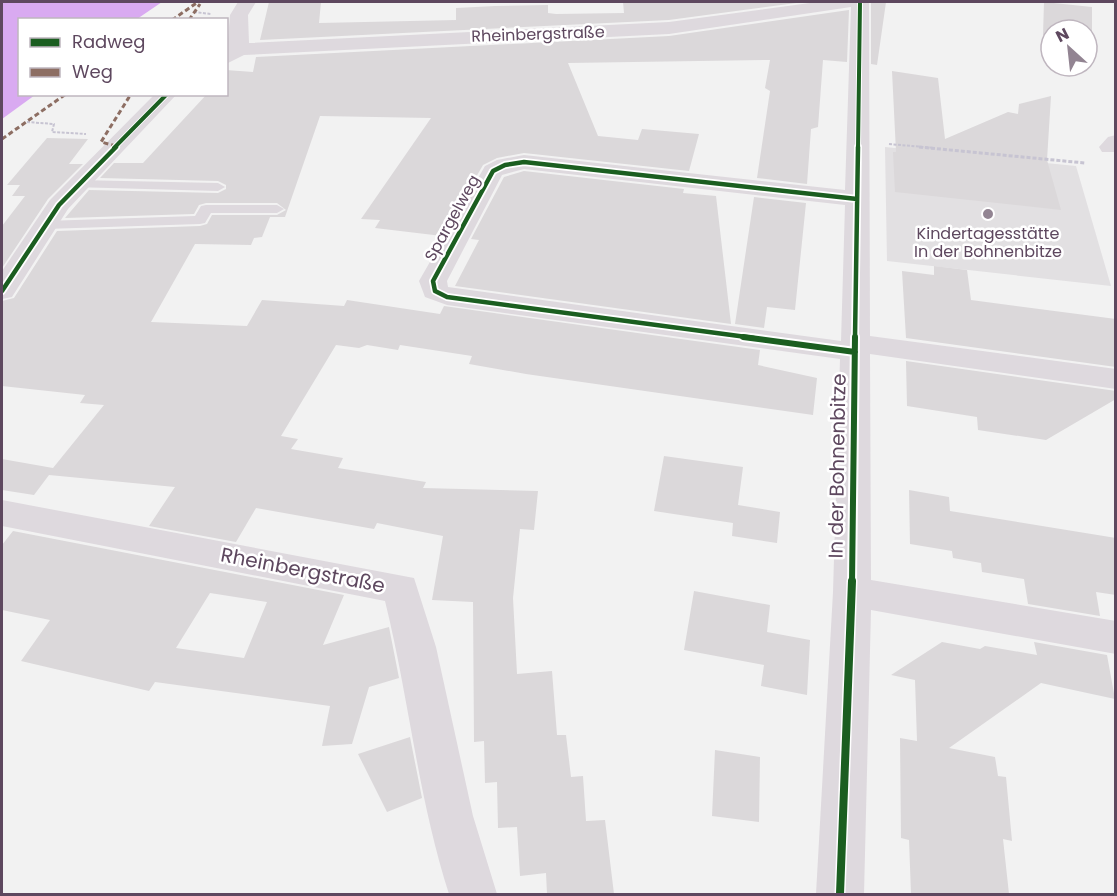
<svg xmlns="http://www.w3.org/2000/svg" width="1117" height="896" font-family="Poppins,sans-serif">
<style>
.education{fill:#e2e0e2}
.water{fill:#d9aaf1}
.building{fill:#dbd8da;fill-rule:evenodd}
.lines{fill:none;stroke-linecap:round;stroke-linejoin:round}
.path-far1{stroke:#c7c4d2;stroke-width:2;stroke-dasharray:3 1.5;stroke-linecap:butt}
.path{stroke:#c7c4d2;stroke-width:3;stroke-dasharray:4 2;stroke-linecap:butt}
.service{fill:#ded9de;fill-rule:evenodd}
.minor{fill:#ded9de;fill-rule:evenodd}
.quiet{stroke:#8d6e63;stroke-width:3;stroke-dasharray:5 3;stroke-linecap:butt}
.cycleway-far3-casing{stroke:#fff;stroke-width:6}
.cycleway-far2-casing{stroke:#fff;stroke-width:8}
.cycleway-far1-casing{stroke:#fff;stroke-width:10}
.cycleway-casing{stroke:#fff;stroke-width:11}
.cycleway-far3{stroke:#1b5e20;stroke-width:4}
.cycleway-far2{stroke:#1b5e20;stroke-width:4.5}
.cycleway-far1{stroke:#1b5e20;stroke-width:6}
.cycleway{stroke:#1b5e20;stroke-width:8}
.poi-dot{fill:#928492;stroke:#fff;stroke-width:2}
.labels{text-anchor:middle;dominant-baseline:central;stroke-width:5;stroke-linejoin:round;paint-order:stroke}
.far-street-label{font-size:16px;fill:#5e485f;stroke:#fff}
.far-poi-label{font-size:16px;fill:#5e485f;stroke:#fff}
.street-label{font-size:20px;fill:#5e485f;stroke:#fff}
</style>
<rect width="100%" height="100%" fill="#f2f2f2"/>
<path class="education" d="M885 147 1076 166 1111 286 887 261Z"/>
<path class="water" d="M2 2H162L137 19 20 20V94L35 95 2 119Z"/>
<path class="building" d="M269 2H321L319 23 456 20V8L495 6 548 5V13L556 14 624 13 623 2H804L669 20 260 40Z
M871 2H886L877 65 871 64Z
M1044 2 1092 7V42L1087 41V30H1051V36L1043 35Z
M849 10 847 62 823 60 818 127 811 129 807 184 757 178 770 91 765 88 770 60 568 63 598 136 638 140 642 129 699 134 689 171 524 153 497 158 483 165 442 236 375 228 380 220 361 219 431 118 320 116 285 217H270L262 237 254 238 251 245 195 244 151 322 247 326 262 300 344 306 347 300 440 314 444 306 760 350 758 365 817 378 813 415 526 374 469 364 472 356 400 345 398 350 367 345 359 348 336 345 281 436 298 439 291 449 343 458 338 468 426 482 423 488 538 491 534 530 520 529 513 598 517 674 552 671 557 735H566L571 777 583 776 586 821 605 820 614 894H547L546 873 520 876 517 827 498 828 497 782 485 783 484 741 474 742 473 602 432 600 443 536 377 523 374 529 256 508 236 542 149 526 175 487 49 475 34 495 2 490V459L53 468 104 405 80 403 85 395 2 386V301L14 298 57 231 200 226 207 224 212 215H277L286 210 277 203H206L199 205 194 214 65 218 89 190 218 193 226 189V185L218 181 100 178 114 163H143L207 94H226V70L253 72 256 57 669 36Z
M892 71 938 78 945 139 1008 112 1018 114 1019 104 1051 96 1047 160 1061 210 895 192 893 152H896Z
M47 138 88 139 69 164H83L48 199 2 268V226L25 196H12L20 185H7Z
M524 171 684 189 683 193 716 196 731 324 455 286 479 240 471 239 504 177Z
M754 197 806 203 795 310 767 307 764 328 735 324Z
M934 266 967 270 971 300 1116 319V367L906 338 902 271 934 275Z
M906 361 1116 391V399L1046 440 978 430 977 417 907 406Z
M664 456 743 467 738 505 780 512 777 543 732 536 733 523 654 511Z
M909 490 949 497 950 511 1116 538V595L1096 592 1100 616 1028 604 1024 579 982 572 981 563 953 558 952 551 910 544Z
M13 531 344 595 323 645 389 627 399 678 369 687 352 744 322 746 330 706 155 682 149 691 21 661 50 620 2 610V545ZM210 593 267 602 244 658 176 648Z
M694 591 770 605 767 632 810 640 807 695 761 686 764 665 684 650Z
M942 642 980 649 985 646 1037 655 1034 642 1107 655 1115 699 1041 683 949 748 995 757 998 776 1006 777 1012 841 1003 839 1009 894H911L909 840 901 838 900 738 917 741 915 680 891 675Z
M410 737 422 798 387 812 358 754Z
M715 750 760 757 759 822 712 816Z"/>
<g class="lines">
<path class="path-far1" d="M194 12 211 14
M27 122 54 124 52 132 86 134
M889 144 935 148"/>
<path class="path" d="M919 147 1085 163"/>
<path class="service" d="M77 180 218 183 225 187 218 191 72 187V181Z
M206 205H277L284 209 277 213H211L205 223 200 224 45 229 38 225 45 221 195 216 201 206Z"/>
<path class="minor" d="M238 2H256L248 15 249 43 669 22 817 2H869L870 336 1116 369V389L870 354 871 580 1116 621V654L871 610 864 894H816L833 592 840 359 447 305 425 297 419 281 485 166 497 160 524 155 845 190 851 7 669 34 244 55 226 64 230 15ZM524 169 845 205 841 341 448 287 447 281 502 175Z
M155 94H177L68 209 12 297 2 299V271L50 200Z
M1116 135V152H1102L1099 147 1108 137Z
M2 500 414 578 436 647 473 816 497 894H449C418 798 409 698 385 601L2 526Z"/>
<path class="quiet" d="M172 20 198 2
M189 20 200 4
M2 139 66 94
M116 146 101 142 131 94"/>
<defs>
<path id="cycleway-far3" d="M114 148 167 94
M858 148 860 2"/>
<path id="cycleway-far2" d="M2 291 59 205 116 147
M754 338 447 297 435 291 433 281 493 171 505 165 524 162 857 199
M855 338 858 147"/>
<path id="cycleway-far1" d="M743 337 855 352
M852 583 855 337"/>
<path id="cycleway" d="M840 894 852 581"/>
</defs>
<use href="#cycleway-far3" class="cycleway-far3-casing"/>
<use href="#cycleway-far2" class="cycleway-far2-casing"/>
<use href="#cycleway-far1" class="cycleway-far1-casing"/>
<use href="#cycleway" class="cycleway-casing"/>
<use href="#cycleway-far3" class="cycleway-far3"/>
<use href="#cycleway-far2" class="cycleway-far2"/>
<use href="#cycleway-far1" class="cycleway-far1"/>
<use href="#cycleway" class="cycleway"/>
</g>
<circle class="poi-dot" cx="988" cy="214" r="6"/>
<g class="labels">
<g class="far-street-label">
<text transform="translate(538 34) rotate(-2)">Rheinbergstraße</text>
<text transform="translate(452 218) rotate(-61)">Spargelweg</text>
</g>
<g class="far-poi-label">
<text x="988" y="233">Kindertagesstätte<tspan x="988" dy="18">In der Bohnenbitze</tspan></text>
</g>
<g class="street-label">
<text transform="translate(837 466) rotate(-89)">In der Bohnenbitze</text>
<text transform="translate(303 570) rotate(11)">Rheinbergstraße</text>
</g>
</g>
<rect width="1117" height="896" fill="none" stroke="#5e485f" stroke-width="6"/>
<rect x="18" y="18" width="210" height="78" fill="#ffffff" stroke="#bfb6bf" stroke-width="1.5"/>
<rect x="30" y="38" width="30" height="9" fill="#1b5e20" stroke="#bfb6bf" stroke-width="1.5"/>
<text x="72" y="48" font-size="18" fill="#5e485f">Radweg</text>
<rect x="30" y="68" width="30" height="9" fill="#8d6e63" stroke="#bfb6bf" stroke-width="1.5"/>
<text x="72" y="78" font-size="18" fill="#5e485f">Weg</text>
<g transform="translate(1069 48) rotate(333)"><circle r="28" fill="#ffffff" stroke="#bfb6bf" stroke-width="1.5"/>
<path d="M0-4.5L10 22L0 15L-10 22Z" fill="#928492"/>
<text y="-9" font-size="16" font-weight="bold" text-anchor="middle" fill="#5e485f">N</text>
</g>
</svg>
